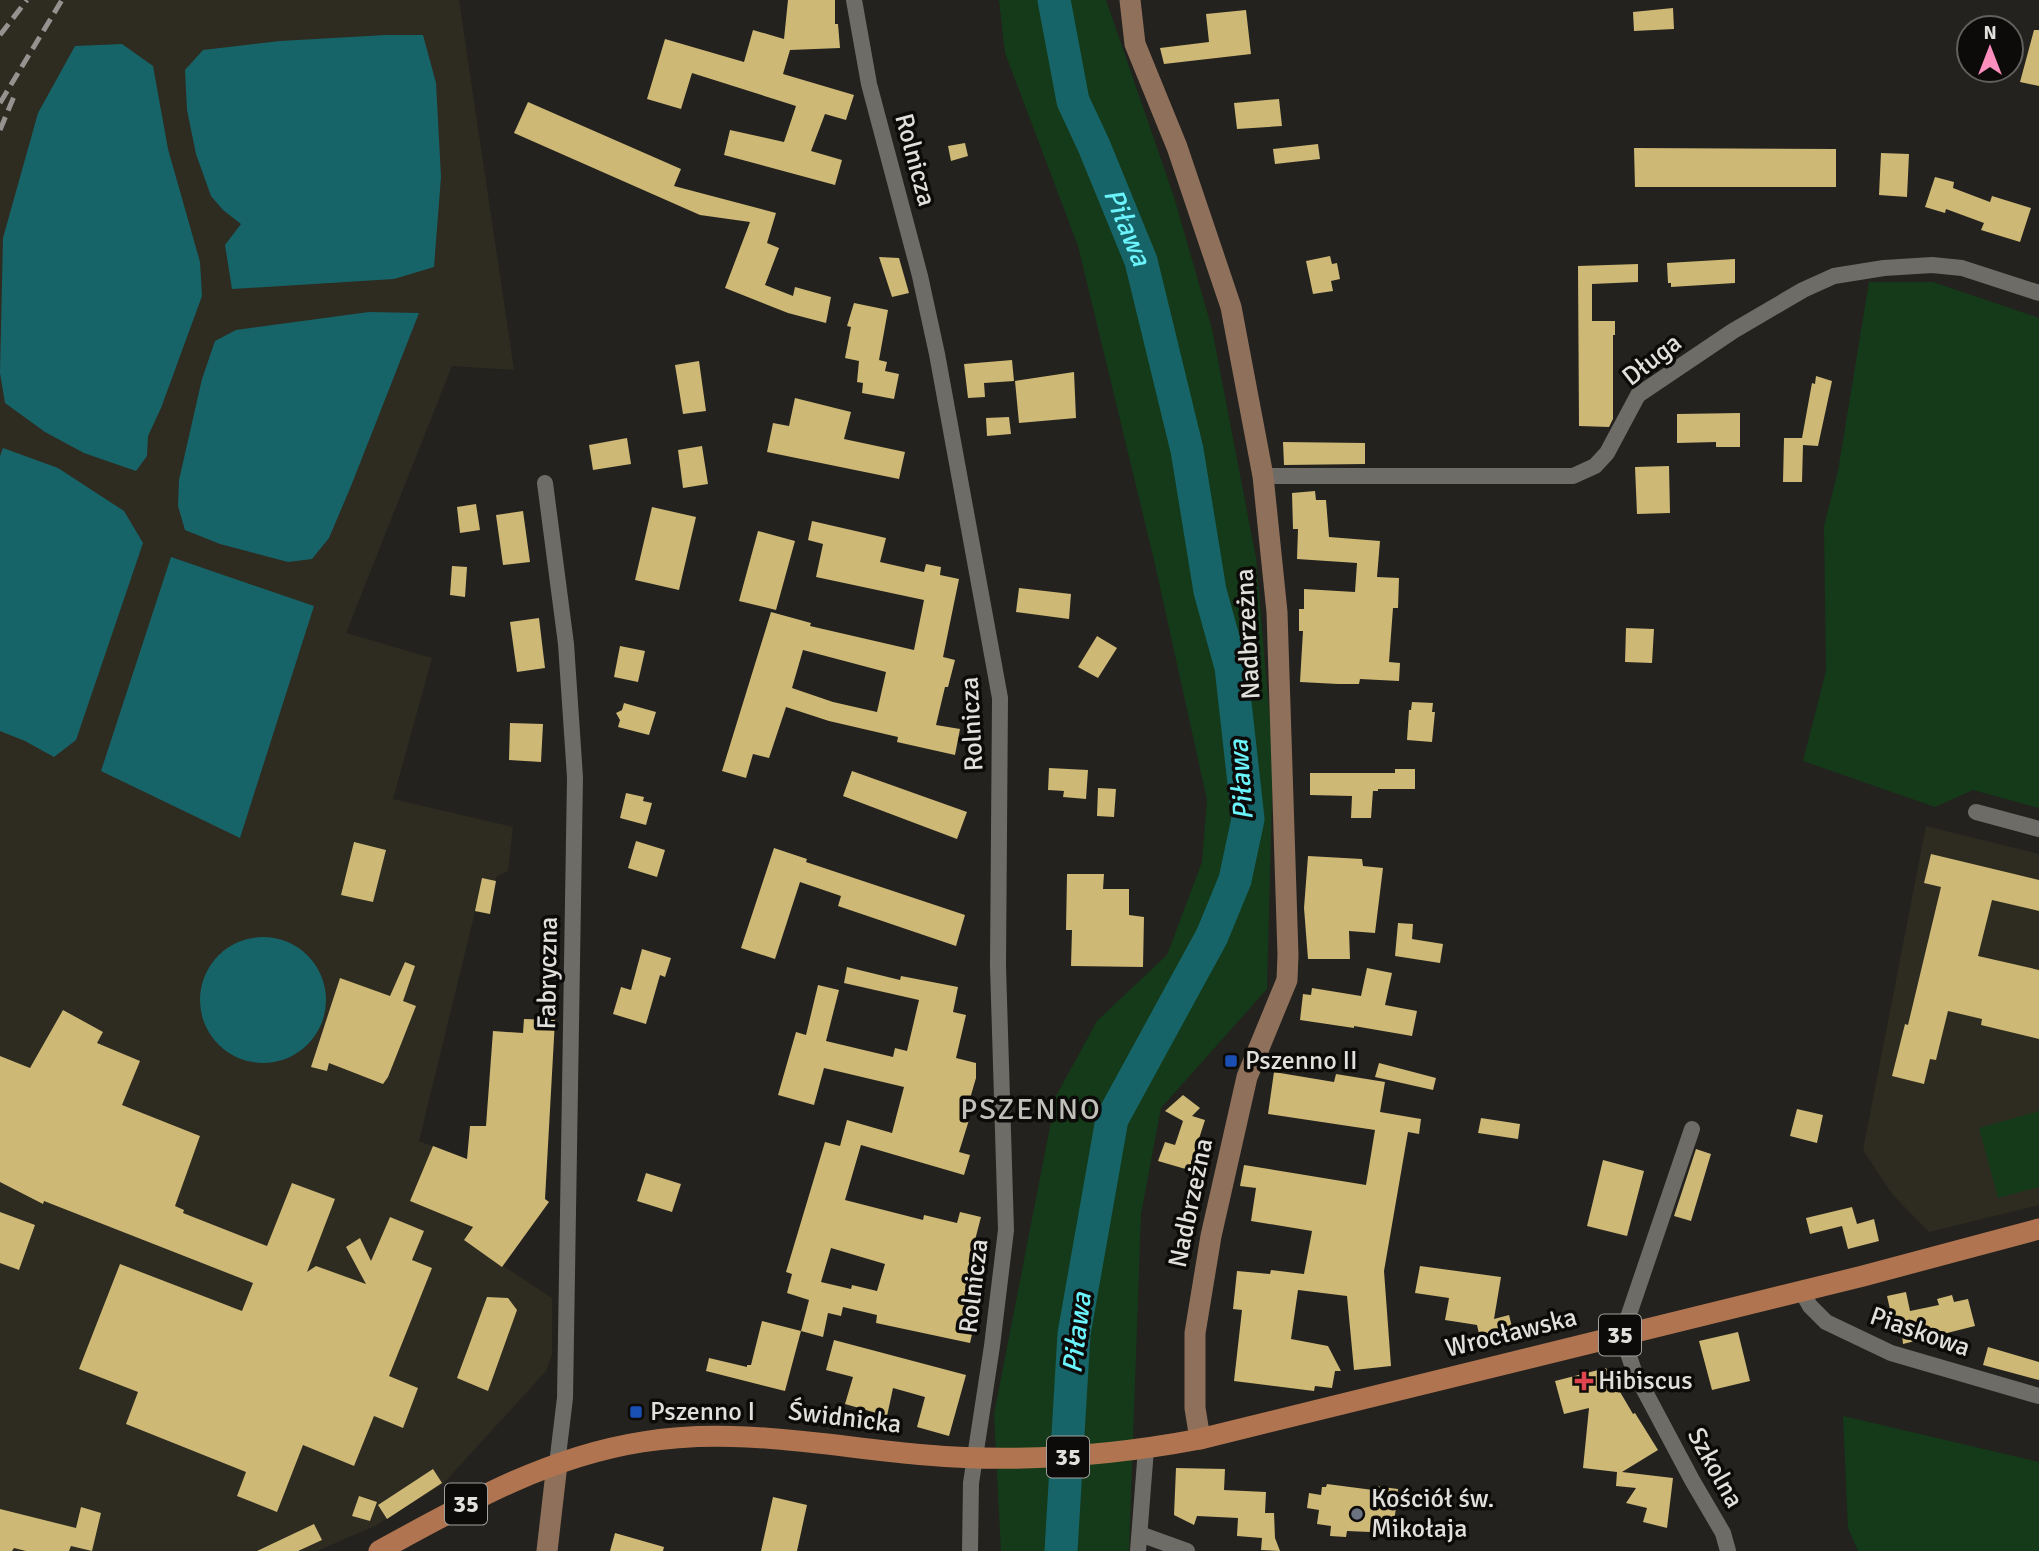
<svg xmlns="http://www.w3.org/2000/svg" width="2039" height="1551" font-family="Signika,sans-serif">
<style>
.built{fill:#2e2b21}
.green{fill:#143a19}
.water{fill:#176468}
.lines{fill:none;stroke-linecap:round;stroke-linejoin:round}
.river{stroke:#176468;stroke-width:33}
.building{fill:#ceb876;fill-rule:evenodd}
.street{stroke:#6d6c67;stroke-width:16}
.secondary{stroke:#8f705b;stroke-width:21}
.primary{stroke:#b07550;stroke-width:21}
.rail{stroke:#949390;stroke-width:5;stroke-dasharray:14 7;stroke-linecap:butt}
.transit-dot{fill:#1a4fb4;stroke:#0c0b09;stroke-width:2.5}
.health-dot{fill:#e0444e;stroke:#0c0b09;stroke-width:2.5}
.worship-dot{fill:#6b7280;stroke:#0c0b09;stroke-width:2.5}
.labels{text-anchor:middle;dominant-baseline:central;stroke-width:7;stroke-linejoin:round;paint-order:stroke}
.shield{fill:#0c0b09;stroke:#a1a09d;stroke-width:2}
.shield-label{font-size:24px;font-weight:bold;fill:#e1e0dd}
.street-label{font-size:26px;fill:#e1e0dd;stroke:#0c0b09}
.poi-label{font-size:26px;fill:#e1e0dd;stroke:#0c0b09;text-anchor:start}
.water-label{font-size:28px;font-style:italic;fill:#6bf4fc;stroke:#0c0b09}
.quarter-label{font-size:30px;letter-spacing:2px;fill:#c1bfba;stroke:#0c0b09}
</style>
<rect width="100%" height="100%" fill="#23221e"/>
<path class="built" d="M0 0H459L514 370 452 366 346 633 432 658 393 799 513 827 508 871 496 877 490 914 475 912 419 1141 467 1159 479 1217 464 1240 552 1298V1355L546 1371 443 1484 375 1526 317 1551H0Z
M1926 826 2039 854V1205L1929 1232 1892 1194 1863 1150Z"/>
<path class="green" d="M999 0H1106L1174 197 1212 329 1256 558 1273 757 1267 989 1161 1108 1141 1214 1129 1551H1001L994 1414 1056 1096 1097 1021 1167 955 1202 862 1207 800 1154 560 1078 246 1005 53Z
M1869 282H1933L2039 318V808L1973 790 1935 807 1803 761 1826 671 1824 526 1838 471Z
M2039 1111V1187L1998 1198 1979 1128Z
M1843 1416 2039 1462V1551H1858L1848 1528Z"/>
<path class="water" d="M386 35H423L436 83 441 177 434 267 394 279 232 289 225 245 241 224 223 210 211 196 196 154 187 110 185 70 203 50 280 41Z
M122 44 153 66 168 149 200 262 202 296 161 408 148 436 147 456 136 471 84 453 45 432 5 403 0 373 3 238 38 113 75 46Z
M369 312 419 313 351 486 329 538 312 559 288 562 220 544 185 530 178 506 179 480 202 379 215 341 236 330Z
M3 448 58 468 124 511 143 543 76 740 54 757 25 741 0 731V456Z
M171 557 314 606 240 838 101 771Z
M200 1000a63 63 0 1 1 126 0a63 63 0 1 1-126 0Z"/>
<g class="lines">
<path class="river" id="s1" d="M1054 0 1073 101 1094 146 1141 261 1187 450 1210 591 1231 667 1248 819 1235 880 1212 936 1112 1119 1074 1334 1061 1551"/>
</g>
<path class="building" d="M788 0H835V24H838L840 48 790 50 783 74 854 95 846 120 825 114 811 151 842 160 835 185 724 155 730 130 784 142 796 106 692 73 681 109 647 99 665 39 744 62 753 30 784 39Z
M1673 8 1674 29 1634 31 1633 12Z
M1246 10 1251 54 1164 64 1160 48 1209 42 1206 14Z
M2034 30H2039V86L2020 82Z
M1279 99 1282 126 1237 129 1234 103Z
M528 102 681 169 674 186 776 213 767 243 779 248 765 285 793 296 795 287 831 297 826 323 788 313 725 288 750 222 700 215 514 133Z
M965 143 968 156 951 161 948 146Z
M1318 144 1320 159 1275 164 1273 149Z
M1634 148 1836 149V187H1635Z
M1881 153 1909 154 1907 197 1879 195Z
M1935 177 1954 182 1953 188 1990 202 1992 196 2031 208 2020 242 1981 230 1984 223 1946 209 1945 213 1925 207Z
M1330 256 1332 264 1337 263 1340 279 1331 281 1333 291 1313 294 1306 261Z
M879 257 899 258 909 293 892 297Z
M1735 259V283L1671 287V283H1668L1667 263Z
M1638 264V282L1592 284V321H1615V335H1613V419L1609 427 1579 426 1578 266Z
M854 303 888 310 879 360 887 362 885 371 899 374 894 399 862 393 863 383 857 382 859 361 845 358 851 327 847 326Z
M1012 360 1014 381 984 383 985 397 968 398 964 364Z
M699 361 706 411 683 414 675 365Z
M1074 372 1076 418 1019 423 1015 381Z
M1816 376 1832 381 1818 446 1803 445 1802 482H1783L1784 438H1802L1812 383 1815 384Z
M795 398 851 412 844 439 905 452 899 479 767 452 773 423 789 426Z
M1740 413V447H1716V442L1677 443V414Z
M1009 417 1011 434 987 436 986 418Z
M627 438 631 464 593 470 589 445Z
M1283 442 1365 443V464L1284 465Z
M702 446 708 484 683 488 678 450Z
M1669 466 1670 513 1637 514 1635 467Z
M1315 491 1316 500H1326L1329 537 1380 541 1377 577 1399 578 1398 608H1393L1389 662 1400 663 1399 681 1360 679 1359 684H1338L1300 682 1303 631H1299V609H1304V589L1355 592 1357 563 1297 559 1298 529H1293L1292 493Z
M476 504 480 530 460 533 457 507Z
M652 507 696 517 679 590 635 580Z
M523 511 530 562 503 565 496 515Z
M812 521 886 538 880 562 924 572 926 564 941 567 940 575 959 579 943 657 955 660 948 687H945L936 725 960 729 955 755 897 742 898 737 829 721 786 707 769 758 753 754 746 778 722 771 771 612 811 623 810 626 914 650 924 600 816 577 823 544 808 540ZM803 650 886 672 877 712 833 702 792 688Z
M758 531 795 541 776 610 739 601Z
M452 566 467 567 465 597 450 595Z
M1019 588 1071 594 1069 619 1016 612Z
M539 618 545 668 517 672 510 622Z
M1626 628 1654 629 1652 663 1625 662Z
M1097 636 1117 648 1098 678 1078 667Z
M620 646 645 651 638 682 614 677Z
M1412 702 1433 703 1432 712H1435L1432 742 1407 740 1409 710H1411Z
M624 703 656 712 649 735 618 727 620 720 616 713 622 710Z
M510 723 543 724 541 762 509 760Z
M1049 768 1088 770 1086 799 1063 797 1064 791 1048 790Z
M1395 769H1415V789H1378V791H1373L1371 818H1351L1352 796 1310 795V773H1395Z
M852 771 967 812 957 839 843 796Z
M1098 788 1116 789 1114 817 1097 816Z
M626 793 644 797 643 801 652 803 646 825 620 818Z
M636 841 665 850 657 877 628 868Z
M354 842 386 850 373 902 341 895Z
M774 848 807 859 806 862 965 915 956 946 838 906 841 896 800 882 775 959 741 948Z
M1931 854 2039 880V911L1992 900 1978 956 2039 970V1039L1981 1025 1982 1019 1948 1011 1936 1060 1930 1059 1924 1084 1892 1076 1905 1024 1908 1025 1941 887 1924 883Z
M1308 856 1362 859 1363 866 1383 868 1375 933 1349 931 1350 959H1308L1304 908Z
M1067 874H1104L1103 889H1129V915L1144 917 1143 967 1071 966 1072 930H1066Z
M482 878 496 881 490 914 475 911Z
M1398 923 1413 924 1412 939 1443 944 1440 963 1395 956Z
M642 949 671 958 665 977 660 975 646 1024 613 1014 621 987 631 990Z
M405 962 415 966 403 1001 416 1006 388 1077 383 1084 329 1063 327 1071 311 1067 340 978 390 996Z
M847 967 900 980 901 976 958 987 953 1012 966 1015 956 1058 976 1063V1078L964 1119 969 1120 959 1152 970 1155 964 1175 861 1145 845 1200 923 1220 924 1215 957 1223 960 1212 981 1217 969 1263 982 1266 971 1315 976 1316 970 1343 876 1323 877 1315 843 1307 841 1316 828 1313 823 1337 801 1331 809 1300 787 1293 792 1274 786 1272 825 1142 840 1146 847 1120 892 1133 904 1087 824 1068 814 1105 778 1095 796 1032 806 1035 818 985 839 990 826 1041 893 1057 895 1048 907 1051 919 1000 844 983ZM831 1248 885 1264 877 1291 852 1285 851 1289 821 1282Z
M1367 968 1392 973 1385 1005 1417 1011 1412 1036 1354 1026V1028L1300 1020 1303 994 1311 995 1312 988 1361 996Z
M63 1010 103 1032 97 1043 140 1061 122 1105 200 1136 175 1206 184 1210 183 1213 267 1246 292 1183 335 1199 307 1272 316 1266 366 1284 346 1247 360 1238 371 1261 390 1217 424 1231 412 1260 432 1268 389 1376 418 1388 403 1428 374 1416 354 1466 303 1445 277 1512 237 1496 246 1472 126 1424 138 1392 79 1369 120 1264 242 1311 253 1283 44 1201 43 1204 0 1182V1056L30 1068Z
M524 1019 555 1020 545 1199 549 1202 502 1267 464 1240 473 1227 410 1201 433 1146 467 1159 470 1126H486L493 1031 523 1033Z
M1379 1063 1436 1078 1433 1090 1375 1077Z
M1274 1072 1334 1082 1336 1074 1385 1082 1380 1112 1421 1119 1419 1134 1408 1132 1384 1271 1391 1366 1354 1370 1347 1296 1298 1290 1291 1339 1328 1346 1341 1371H1335L1332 1388 1315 1386 1314 1391 1234 1381 1242 1310 1233 1309 1237 1271 1270 1274 1271 1270 1304 1274 1312 1231 1251 1221 1256 1188 1240 1186 1244 1165 1366 1185 1375 1130 1268 1114Z
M1183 1095 1200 1108 1192 1116 1205 1120 1189 1170 1158 1161 1165 1142 1175 1145 1183 1121 1165 1111Z
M1797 1109 1823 1115 1817 1143 1790 1136Z
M1481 1118 1520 1124 1518 1139 1478 1133Z
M1696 1149 1711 1154 1691 1221 1674 1216Z
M1603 1160 1644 1171 1627 1236 1587 1226Z
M646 1173 681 1184 672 1212 637 1201Z
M1852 1207 1857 1224 1874 1219 1879 1241 1848 1249 1842 1226 1810 1234 1806 1218Z
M0 1212 35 1225 19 1270 0 1263Z
M1420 1266 1501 1277 1494 1319 1509 1315 1515 1339 1482 1347 1477 1325 1445 1320 1449 1298 1415 1293Z
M1906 1292 1910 1311 1939 1305 1937 1299 1952 1295 1954 1302 1968 1299 1975 1326 1903 1344 1901 1325 1894 1327 1887 1296Z
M487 1297 508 1298 517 1310 488 1391 457 1378Z
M762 1321 801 1331 785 1391 706 1371 709 1358 747 1367V1365H751Z
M1738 1332 1750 1381 1712 1390 1699 1341Z
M834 1340 966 1375 949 1436 917 1427 925 1397 893 1388 887 1416 845 1404 853 1377 826 1370Z
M1988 1347 2039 1362V1380L1983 1365Z
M1606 1368 1633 1414 1635 1413 1658 1450 1622 1472 1673 1478 1667 1528 1643 1522 1647 1508 1626 1503 1636 1488 1616 1486 1617 1472 1583 1468 1589 1408 1564 1414 1555 1381Z
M1176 1468 1225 1469 1224 1490 1266 1492 1265 1513H1274L1275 1538 1280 1551 1261 1550 1262 1538 1237 1536 1238 1518 1197 1516 1194 1525 1174 1515Z
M433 1469 442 1483 387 1519 378 1505Z
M1327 1484 1373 1490 1374 1486 1398 1489 1393 1533 1347 1531 1346 1537 1330 1536 1331 1526 1317 1524 1319 1510 1307 1508 1309 1493 1321 1495 1322 1487H1326Z
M359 1496 377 1502 370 1521 352 1516Z
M773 1497 807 1505 797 1551H761Z
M81 1507 101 1513 92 1551 71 1546 69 1551H26L14 1548 12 1551H0V1509L76 1528Z
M314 1524 322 1540 298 1551H257Z
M615 1533 664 1547 663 1551H610Z"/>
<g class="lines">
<path class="street" d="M854 0 869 84 920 276 937 354 1000 698 998 966 1006 1230 992 1346 971 1483 970 1551
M1263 476H1573L1595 466 1607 453 1638 395 1733 331 1803 290 1834 276 1884 268 1932 265 1962 268 2039 293
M545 483 566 644 575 777 565 1398 557 1464
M1976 812 2039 829
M1692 1129 1622 1335 1634 1371 1692 1480 1723 1533 1728 1551
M1801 1290 1810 1306 1826 1322 1891 1353 2039 1396
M1140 1534 1187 1551
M1138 1551 1146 1449"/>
<path class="secondary" d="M1130 0 1135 44 1177 147 1231 307 1263 476 1277 612 1288 955 1287 980 1247 1077 1211 1236 1195 1333V1408L1200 1439
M547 1551 557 1464"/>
<path class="primary" d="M379 1551C463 1505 546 1457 642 1442 737 1426 831 1447 926 1455 1018 1463 1110 1456 1200 1439L1863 1276 2039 1229"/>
<path class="rail" d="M0 35 27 0
M0 103 62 0
M0 130 15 94"/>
</g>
<g class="transit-dot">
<rect x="1224" y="1054" width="14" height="14" rx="3.5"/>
<rect x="629" y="1405" width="14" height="14" rx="3.5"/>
</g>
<path class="health-dot" d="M1580.5 1370.5h7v7h7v7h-7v7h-7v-7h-7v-7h7z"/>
<circle class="worship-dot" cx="1357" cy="1514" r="7"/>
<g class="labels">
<g class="shield">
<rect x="1599" y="1314.5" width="42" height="41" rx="5"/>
<rect x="1047" y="1436.5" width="42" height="41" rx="5"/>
<rect x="445" y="1483.5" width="42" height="41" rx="5"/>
</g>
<g class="shield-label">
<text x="1620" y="1335">35</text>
<text x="1068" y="1457">35</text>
<text x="466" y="1504">35</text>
</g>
<g class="street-label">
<text transform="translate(915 160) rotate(75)">Rolnicza</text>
<text transform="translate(1652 360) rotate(-38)">Długa</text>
<text transform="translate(1248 634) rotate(-93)">Nadbrzeżna</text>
<text transform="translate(972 724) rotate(-93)">Rolnicza</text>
<text transform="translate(548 973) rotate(-89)">Fabryczna</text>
<text transform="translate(1191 1203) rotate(-78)">Nadbrzeżna</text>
<text transform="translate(974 1286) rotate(-83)">Rolnicza</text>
<text transform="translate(1920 1332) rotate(19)">Piaskowa</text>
<text transform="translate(1511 1333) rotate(-14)">Wrocławska</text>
<text transform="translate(845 1418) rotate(7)">Świdnicka</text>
<text transform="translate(1715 1468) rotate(61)">Szkolna</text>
</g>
<g class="poi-label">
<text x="1245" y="1061">Pszenno II</text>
<text x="1598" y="1381">Hibiscus</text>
<text x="650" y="1412">Pszenno I</text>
<text x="1371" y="1499">Kościół św.<tspan x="1371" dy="30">Mikołaja</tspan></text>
</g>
<g class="water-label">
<text stroke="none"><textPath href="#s1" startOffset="240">Piława</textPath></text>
<text transform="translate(1241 780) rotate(-94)">Piława</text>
<text transform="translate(1077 1333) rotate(-83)">Piława</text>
</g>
<g class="quarter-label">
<text x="1031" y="1109">PSZENNO</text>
</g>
</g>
<g transform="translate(1990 49)"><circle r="33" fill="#0c0b09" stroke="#61605e" stroke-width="2"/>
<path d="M0-5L12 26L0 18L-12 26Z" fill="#fe8ebe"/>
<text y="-10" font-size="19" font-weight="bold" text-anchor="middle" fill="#e1e0dd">N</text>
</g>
</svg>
